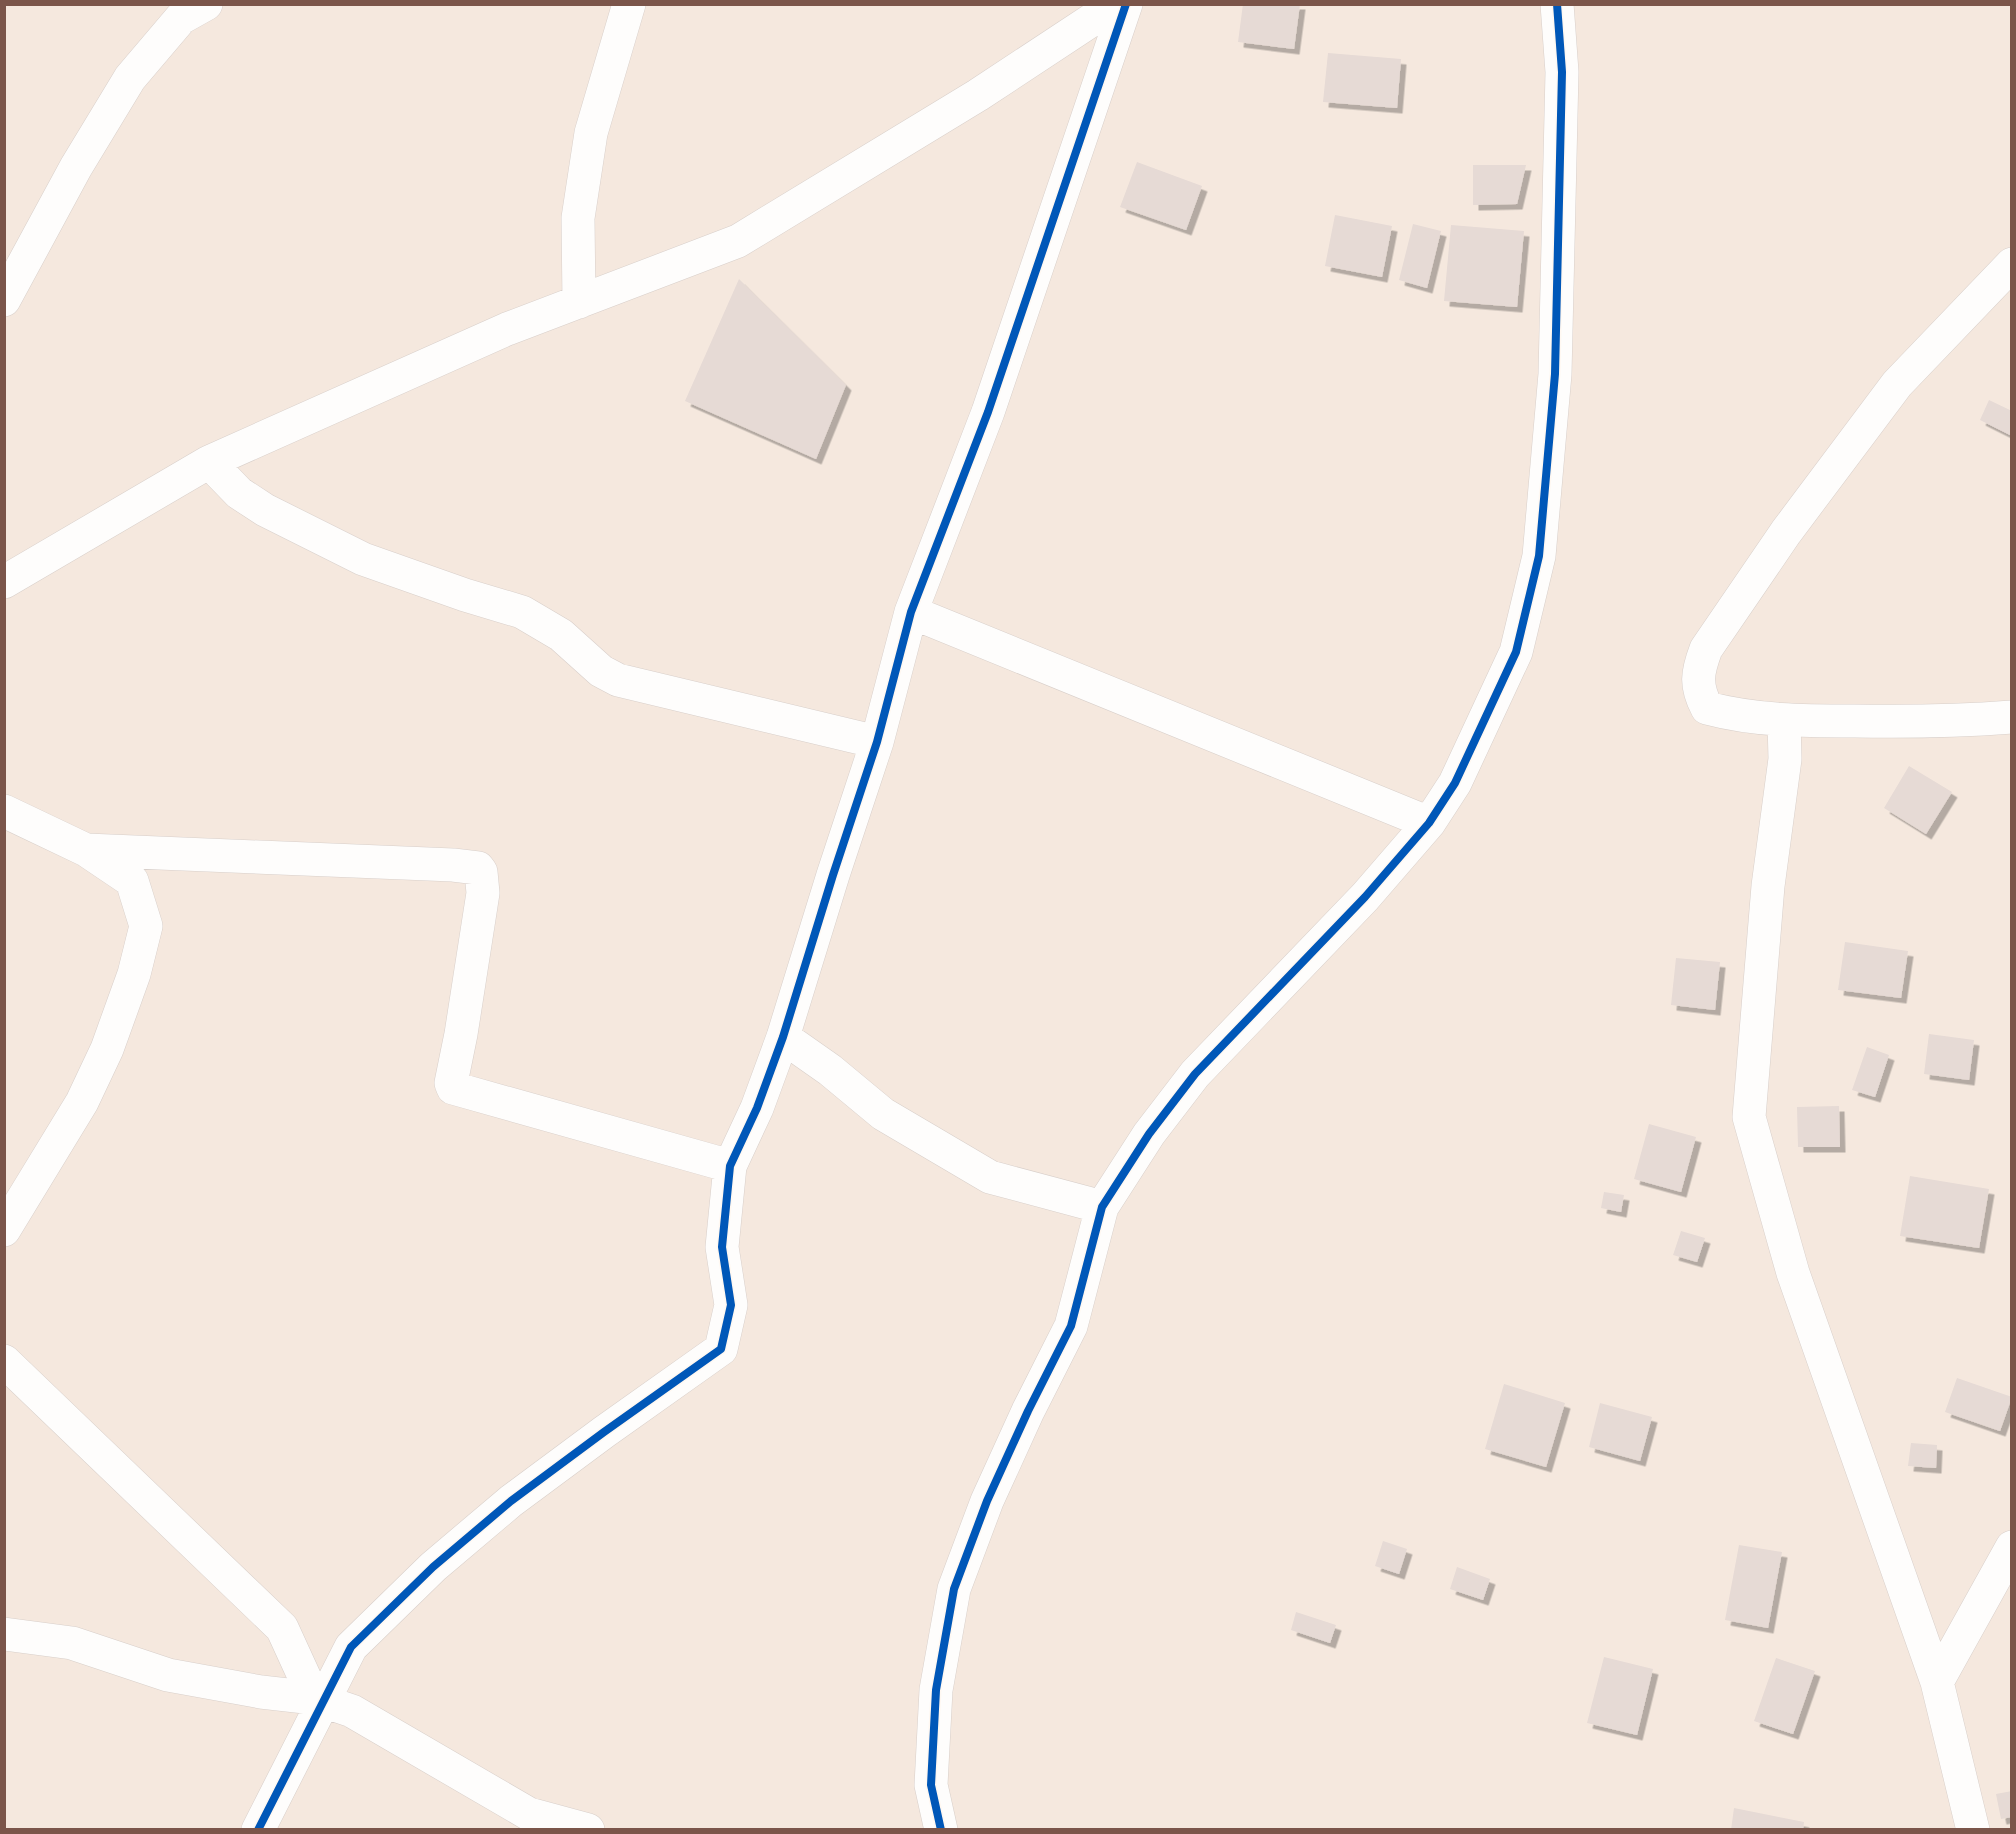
<svg xmlns="http://www.w3.org/2000/svg" width="2016" height="1834" font-family="Barlow,sans-serif">
<style>
.residential{fill:#f5e8de}
.building{fill:#e6dad5;filter:url(#shadow)}
.lines{fill:none;stroke-linecap:round;stroke-linejoin:round}
.minor-casing{stroke:#d8cfca;stroke-width:34}
.minor{stroke:#fefdfc;stroke-width:33}
.cycleway-casing{stroke:#fff8f1;stroke-width:11}
.cycleway{stroke:#0057b8;stroke-width:8}
</style>
<defs>
<filter id="shadow"><feDropShadow dx="5.5" dy="5.5" stdDeviation="0" flood-color="#0004"/></filter>
</defs>
<rect width="100%" height="100%" fill="#f9f3ee"/>
<path class="residential" d="M5 5H2011V1829H5Z"/>
<path class="building" d="M1243 4H1300L1294 49 1238 42Z
M1328 53 1401 59 1397 108 1323 102Z
M1137 162 1202 186 1186 230 1120 207Z
M1473 165H1526L1517 204 1473 205Z
M1335 215 1392 226 1382 277 1325 266Z
M1413 224 1441 231 1427 288 1399 280Z
M1451 225 1524 231 1517 307 1444 301Z
M739 279 846 385 816 459 685 401Z
M1989 400 2012 411V436L1980 420Z
M1909 766 1952 792 1926 834 1884 808Z
M1845 942 1908 951 1901 998 1838 990Z
M1676 958 1720 962 1715 1010 1671 1005Z
M1929 1034 1974 1040 1969 1080 1924 1074Z
M1867 1047 1889 1055 1875 1097 1852 1090Z
M1839 1106 1840 1147H1798L1797 1107Z
M1649 1124 1696 1137 1681 1192 1634 1179Z
M1910 1176 1989 1189 1979 1248 1900 1236Z
M1604 1192 1624 1195 1621 1212 1601 1208Z
M1681 1231 1705 1238 1697 1262 1673 1255Z
M1957 1378 2012 1397 2000 1431 1945 1412Z
M1504 1384 1565 1403 1546 1467 1485 1449Z
M1600 1403 1652 1417 1640 1461 1589 1447Z
M1911 1443 1937 1445 1936 1468 1908 1466Z
M1383 1541 1407 1549 1399 1574 1375 1566Z
M1739 1545 1782 1552 1768 1628 1725 1620Z
M1457 1567 1490 1579 1483 1600 1450 1589Z
M1296 1612 1336 1625 1330 1643 1291 1630Z
M1604 1657 1653 1669 1637 1735 1587 1723Z
M1776 1658 1815 1671 1793 1734 1754 1721Z
M2012 1791V1817L2001 1819 1996 1794Z
M1734 1808 1804 1822 1803 1830H1731Z"/>
<g class="lines">
<defs>
<path id="minor" d="M2012 264 1897 384 1786 532 1706 649C1697 673 1695 685 1707 708 1756 721 1805 721 1854 721 1907 722 1959 721 2012 717
M4 300 76 167 130 78 181 18 206 4
M579 302 578 218 591 133 629 4
M209 462 239 493 265 510 363 559 465 595 522 612 561 635 601 671 618 680 877 742
M4 582 209 462 507 329 738 241 978 95 1116 4
M911 612 1429 823
M1784 721 1785 759 1768 886 1749 1117 1793 1273 1937 1682 1973 1830
M4 811 86 850 132 881 146 926 134 974 107 1049 82 1102 4 1230
M86 850 453 865 478 868 481 872 483 893 461 1034 451 1083 453 1088 730 1166
M783 1037 830 1070 883 1114 990 1177 1102 1207
M4 1361 282 1628 314 1698
M4 1634 72 1643 168 1675 261 1692 314 1698 352 1711 529 1814 588 1830
M1937 1682 2012 1547
M258 1830 351 1647 433 1567 511 1501 604 1432 721 1349 731 1305 722 1247 730 1166 757 1108 783 1037 833 875 877 742 911 612 988 412 1126 4
M941 1830 931 1785 936 1690 954 1589 987 1501 1028 1411 1071 1326 1102 1207 1149 1134 1195 1074 1365 897 1429 823 1455 783 1516 652 1539 556 1555 374 1562 72 1557 4"/>
</defs>
<use href="#minor" class="minor-casing"/>
<use href="#minor" class="minor"/>
<defs>
<path id="cycleway" d="M258 1830 351 1647 433 1567 511 1501 604 1432 721 1349 731 1305 722 1247 730 1166 757 1108 783 1037 833 875 877 742 911 612 988 412 1126 4
M941 1830 931 1785 936 1690 954 1589 987 1501 1028 1411 1071 1326 1102 1207 1149 1134 1195 1074 1365 897 1429 823 1455 783 1516 652 1539 556 1555 374 1562 72 1557 4"/>
</defs>
<use href="#cycleway" class="cycleway-casing"/>
<use href="#cycleway" class="cycleway"/>
</g>
<rect width="2016" height="1834" fill="none" stroke="#7b554a" stroke-width="12"/>
</svg>
